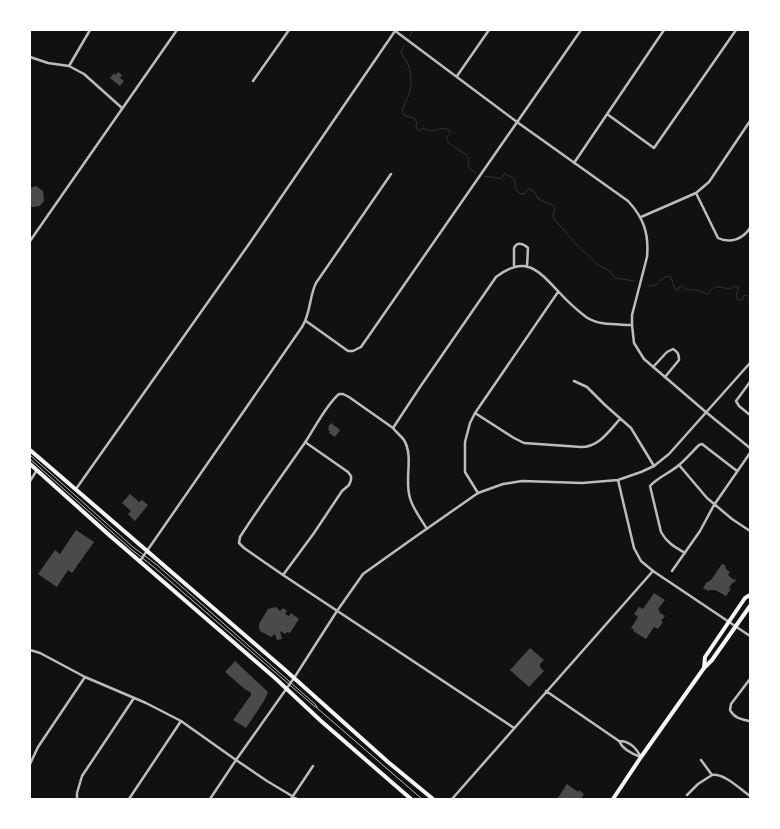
<svg xmlns="http://www.w3.org/2000/svg" width="780" height="829" font-family="Signika,sans-serif">
<style>
.lines{fill:none;stroke-linecap:round;stroke-linejoin:round}
.stream{stroke:#333;stroke-width:1}
.building{fill:#4a4a4a}
.service{stroke:#bcbcbc;stroke-width:1}
.minor{stroke:#bcbcbc;stroke-width:2.5}
.tertiary{stroke:#bcbcbc;stroke-width:2.5}
.primary{stroke:#f5f5f5;stroke-width:4}
</style>
<rect width="100%" height="100%" fill="#111"/>
<g class="lines">
<path class="stream" d="M410 36 413 30
M404 46 401 52C403 58 407 61 409 67 411 73 412 85 410 91 408 100 401 105 403 114L406 116 414 118 417 123 416 127 419 131 423 128C436 136 440 123 450 131V133C449 134 446 137 447 139 447 145 461 150 465 154 473 161 462 166 476 173
M484 176C490 178 495 176 500 179L504 174C507 175 512 177 515 180 514 187 516 194 524 194L529 188 535 193 538 199 554 206 555 209 553 214 554 219 576 244 593 260 598 265 610 271 615 278 634 281
M649 286C661 287 659 276 670 276L672 280 675 289 678 290 680 286H682L686 290H697L707 294 709 293C714 283 722 288 731 289L734 286 739 287 736 297 738 300H743V296L747 295 750 298"/>
</g>
<path class="building" d="M118 72 122 75 120 78 124 81 120 86 110 78 114 73 116 75Z
M36 186 43 191 44 201 40 206 32 207 30 206V188Z
M331 423 340 430 335 437 329 433 330 431 328 430 329 428 328 427Z
M130 494 139 502 142 500 148 505 135 521 128 514 131 511 122 503Z
M76 530 94 542 72 573 68 570 57 587 38 574 55 550 60 554Z
M722 564 726 566 725 568 730 572 728 575 734 580 735 579 736 580 734 583 733 582 729 588 731 589 726 596 715 590H710L708 591 703 588 706 583 711 580Z
M654 593 665 600 658 609 660 611 659 612 665 616 661 621 663 622 658 629 654 627 646 639 633 631 634 630 631 628 638 617 634 614 639 607 643 609Z
M276 607 280 611 283 608 287 611 285 614 289 616 291 613 299 619 290 633 287 632 285 634 280 631 282 639 277 640 275 634 271 637 260 631 259 627V624L268 609Z
M530 648 544 660 540 664V667L544 671 529 687 510 670Z
M235 661 268 692 264 701 246 728 233 720 251 695V693L247 690V691L225 672Z
M567 784 578 792 579 790 584 794 581 799H557Z"/>
<g class="lines">
<path class="service" d="M30 455 133 547 157 565 315 704 317 707
M30 459 131 549 155 568 314 706 317 708 422 799"/>
<path class="minor" d="M30 57 48 63 69 66 84 74 122 108
M69 66 90 30
M457 76 489 30
M253 81 289 30
M607 114 654 148 736 30
M574 163 664 30
M696 193 718 238C730 244 743 239 750 228
M514 266V248C517 242 523 243 528 248L527 267
M306 321 348 351H353L361 347 581 30
M653 367 667 352 673 349C678 352 679 354 679 360L665 377
M574 381 587 387 605 405 631 428 654 466
M750 382 736 401 739 406 750 415
M475 413 514 438 524 443 581 447C599 447 609 431 620 419
M707 413 750 448
M393 428 349 397 343 394H339C327 404 315 427 306 441 284 473 261 504 240 537L239 543 244 548 283 575 514 728
M679 465 707 498 732 519 750 531
M30 481 37 470
M76 489 249 244 395 31
M478 493 465 472V442L470 423 475 413 558 292
M427 529C421 519 413 509 410 498 404 479 414 457 404 440 401 436 396 432 393 428L420 387 496 277C525 255 537 269 558 291 566 300 577 310 586 317 599 326 617 324 632 325
M685 553C675 547 667 543 661 532L650 486C658 477 670 473 679 465 686 459 692 452 699 445L702 444 737 471
M140 561 302 327C311 313 309 297 316 283L391 174
M672 571 700 531 714 505 750 453
M283 575 314 533 342 491 349 485 351 480V476L348 472 305 442
M546 691 619 741C630 741 636 748 641 757
M749 721C741 719 734 718 730 710L731 704 750 679
M619 741C623 750 632 754 641 757
M701 760 712 775C724 773 740 789 750 796
M30 764 38 747 85 677
M687 795 698 784 712 775
M77 799V793L82 776 134 698
M129 799 181 721
M210 799 236 760 267 781 297 799
M291 799 313 766
M452 799 653 571"/>
<path class="tertiary" d="M394 30 517 122 628 201C644 218 649 234 647 257L632 315V325L634 343 644 359 707 413
M641 217 696 193 709 182 750 121
M30 241 177 30
M618 480 634 548 641 561 653 571 750 636
M30 650 40 653 85 677 146 703 181 721 236 760 294 678 337 611 363 574 415 537 478 493 503 484 522 481 582 483 618 480 641 472 654 466 669 454 750 363"/>
<path class="primary" d="M30 450 284 669 388 762 433 799
M30 464 108 534 275 678 321 721 411 799
M704 668 705 657 745 598 750 595
M613 799 641 757 704 668 712 660 750 606"/>
</g>
<rect width="780" height="829" fill="none" stroke="#ffffff" stroke-width="62"/>
</svg>
